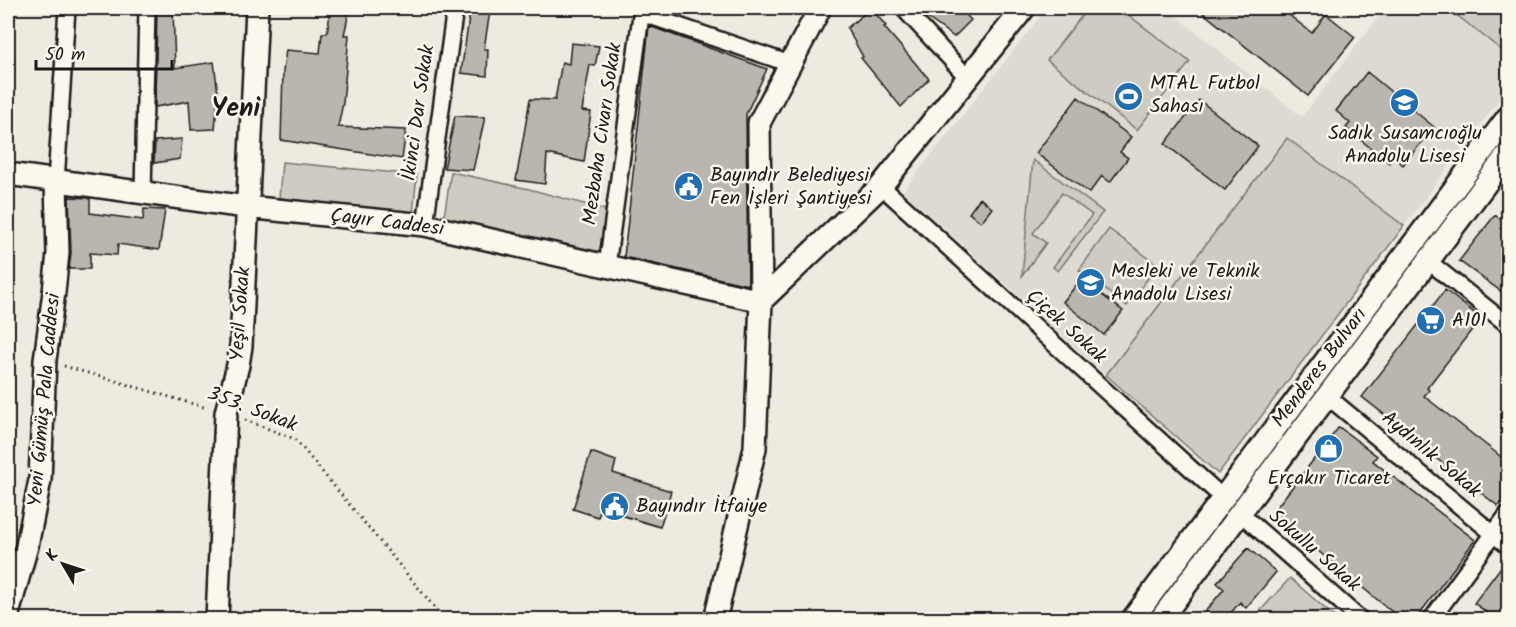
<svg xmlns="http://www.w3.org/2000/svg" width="1516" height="627" font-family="Kalam,sans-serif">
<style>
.built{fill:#dedad1}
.green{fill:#ceccc2;stroke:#75746f;stroke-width:1.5}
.building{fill:#b9b6af;stroke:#1c1c1c;stroke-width:1.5}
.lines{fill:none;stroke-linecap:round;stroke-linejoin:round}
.street-casing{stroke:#1c1c1c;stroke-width:20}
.secondary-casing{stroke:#1c1c1c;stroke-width:26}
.path{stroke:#1c1c1c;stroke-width:3;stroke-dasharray:1.5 4.5;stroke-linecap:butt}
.street{stroke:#fbf7ec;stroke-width:15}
.secondary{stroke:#fbf7ec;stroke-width:21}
.labels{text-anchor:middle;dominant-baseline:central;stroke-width:5;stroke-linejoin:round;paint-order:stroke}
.poi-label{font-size:20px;fill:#1c1c1c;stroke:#fbf7ec;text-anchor:start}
.street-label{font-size:20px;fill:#1c1c1c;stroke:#fbf7ec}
.district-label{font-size:26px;font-weight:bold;fill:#1c1c1c;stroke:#fbf7ec}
</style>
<rect width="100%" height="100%" fill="#eeeadf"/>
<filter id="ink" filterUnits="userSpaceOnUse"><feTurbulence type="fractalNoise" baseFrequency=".0167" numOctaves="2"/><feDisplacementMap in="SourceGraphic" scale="12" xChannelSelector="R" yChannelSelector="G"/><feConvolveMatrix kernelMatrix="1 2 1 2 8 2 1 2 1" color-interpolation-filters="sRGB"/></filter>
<g filter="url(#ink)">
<path class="built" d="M1047 8H1166L1302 117 1385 8H1508V88L1404 226 1287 138 1106 375 903 191Z"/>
<path class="green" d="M1088 8H1119L1190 62 1137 130 1047 60Z
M1452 8H1508V55L1450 10Z
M1287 138 1404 226 1218 474 1106 375Z
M1033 160 1103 212 1058 271 1053 267 1092 215 1062 193 1033 233 1046 243 1022 276Z
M282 162 417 175 413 213 279 198Z
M451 172 529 189 606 210 600 252 444 217Z
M1109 229 1158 265 1127 306 1079 270Z
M1290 578 1337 619H1253Z"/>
<path class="building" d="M157 8H173L175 68 214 62 218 94 215 129 191 130 189 101 155 107Z
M331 8H350L344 35H349L343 103 338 127 406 130 402 159 281 140 283 71 286 50 320 53 322 33H327Z
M871 8 886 26 884 27 929 79 901 107 861 58 863 57 847 28Z
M936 8H974L967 16 971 20 954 37 926 17Z
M1197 8H1280L1312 33 1326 14 1355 37 1308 96Z
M470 11H490L484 49H488L487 76 461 73Z
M649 26 767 69 746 114 748 285 624 257Z
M571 43 599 46 595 66 590 65 582 111 591 112 584 162 547 154 545 184 516 180 530 99 555 100 562 62 569 64Z
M1367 72 1434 127 1403 165 1393 157 1389 163 1346 128 1350 123 1336 111Z
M1078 97 1131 137 1120 152 1128 158 1110 182 1102 176 1089 193 1036 153Z
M1199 100 1258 146 1225 190 1165 144Z
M455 116 485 117 473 170 444 168Z
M182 139 180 159 154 163 155 141Z
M69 197 90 198V213L143 220 144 209 165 210 159 250 118 244 117 255 90 253V269H69L71 253Z
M980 198 992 208 981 222 969 213Z
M1495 215 1509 226V297L1459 261Z
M1081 279 1123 311 1104 335 1063 302Z
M1445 290 1481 318 1427 388 1429 390 1424 396 1509 463V493L1498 506 1406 435 1408 433 1362 397Z
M1339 427 1377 456 1373 461 1475 540 1415 620H1402L1272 513Z
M591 452 616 461 613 473 671 491 660 527 601 509 598 517 573 509Z
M1248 548 1276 572 1246 608 1240 602 1225 620H1198L1224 589 1217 583Z
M1509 556V620H1497L1474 603Z"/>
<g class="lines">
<defs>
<path id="street" d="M903 8 968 78
M641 13 790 64
M56 182 67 8
M881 186 1223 498
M143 193 147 8
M425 225 455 8
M1428 261 1508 325
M607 266 642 8
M1327 396 1508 546
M1240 513 1361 620
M1431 620 1508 514"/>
<path id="secondary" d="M8 174 246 207 425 225 761 301
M761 301 881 186 1024 8
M8 614 27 546 40 480 45 360 54 292 58 253 56 182
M217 620 226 413 238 365 241 346 257 8
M715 620 755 448 761 301 759 123 820 8
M1132 620 1508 117
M1160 620 1508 154"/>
</defs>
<use href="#street" class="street-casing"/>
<use href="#secondary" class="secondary-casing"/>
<path class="path" d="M64 366 207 408
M245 420 295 439 445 620"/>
<use href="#street" class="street"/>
<use href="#secondary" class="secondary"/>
</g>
</g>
<defs>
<symbol id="stadium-disc" viewBox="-11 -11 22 22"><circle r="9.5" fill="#1f6fb2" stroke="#fbf7ec"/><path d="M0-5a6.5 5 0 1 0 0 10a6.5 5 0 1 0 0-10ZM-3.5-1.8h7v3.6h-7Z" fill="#fff"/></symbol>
<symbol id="school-disc" viewBox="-11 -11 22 22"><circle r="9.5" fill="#1f6fb2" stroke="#fbf7ec"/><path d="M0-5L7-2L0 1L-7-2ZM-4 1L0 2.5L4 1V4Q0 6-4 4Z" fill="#fff"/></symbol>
<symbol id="civic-disc" viewBox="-11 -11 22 22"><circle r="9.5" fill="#1f6fb2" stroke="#fbf7ec"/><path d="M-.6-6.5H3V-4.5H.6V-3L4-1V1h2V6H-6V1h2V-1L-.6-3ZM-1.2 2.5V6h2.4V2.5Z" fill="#fff"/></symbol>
<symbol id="supermarket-disc" viewBox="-11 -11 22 22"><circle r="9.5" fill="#1f6fb2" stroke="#fbf7ec"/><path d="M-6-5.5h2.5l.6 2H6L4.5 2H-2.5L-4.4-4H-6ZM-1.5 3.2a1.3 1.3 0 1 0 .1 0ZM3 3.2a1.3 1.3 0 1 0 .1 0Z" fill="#fff"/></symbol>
<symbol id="shop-disc" viewBox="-11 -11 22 22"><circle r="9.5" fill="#1f6fb2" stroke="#fbf7ec"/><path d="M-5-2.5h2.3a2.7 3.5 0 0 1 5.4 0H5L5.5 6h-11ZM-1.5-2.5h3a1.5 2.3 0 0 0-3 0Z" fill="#fff"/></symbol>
</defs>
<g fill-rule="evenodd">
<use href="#stadium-disc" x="1112" y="80" width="33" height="33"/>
<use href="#school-disc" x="1388" y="86" width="33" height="33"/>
<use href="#civic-disc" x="672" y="170" width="33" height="33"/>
<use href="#school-disc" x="1074" y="266" width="33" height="33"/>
<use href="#supermarket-disc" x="1414" y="304" width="33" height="33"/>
<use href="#shop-disc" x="1312" y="432" width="33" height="33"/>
<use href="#civic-disc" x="598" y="490" width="33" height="33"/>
</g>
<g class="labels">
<g class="poi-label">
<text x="1150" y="84">MTAL Futbol<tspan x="1150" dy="23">Sahası</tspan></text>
<text x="1405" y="134" text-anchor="middle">Sadık Susamcıoğlu<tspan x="1405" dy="23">Anadolu Lisesi</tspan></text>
<text x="710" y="176">Bayındır Belediyesi<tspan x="710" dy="23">Fen İşleri Şantiyesi</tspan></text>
<text x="1111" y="272">Mesleki ve Teknik<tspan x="1111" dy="23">Anadolu Lisesi</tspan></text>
<text x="1452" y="321">A101</text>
<text x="1329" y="479" text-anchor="middle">Erçakır Ticaret</text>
<text x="636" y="507">Bayındır İtfaiye</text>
</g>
<g class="street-label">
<text transform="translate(419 113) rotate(-82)">İkinci Dar Sokak</text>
<text transform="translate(603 134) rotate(-82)">Mezbaha Civarı Sokak</text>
<text transform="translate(387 223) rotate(7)">Çayır Caddesi</text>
<text transform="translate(241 314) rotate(-86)">Yeşil Sokak</text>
<text transform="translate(1066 327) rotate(42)">Çiçek Sokak</text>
<text transform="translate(1320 368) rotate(-53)">Menderes Bulvarı</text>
<text transform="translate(45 400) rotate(-85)">Yeni Gümüş Pala Caddesi</text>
<text transform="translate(252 410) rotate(21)">353. Sokak</text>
<text transform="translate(1431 455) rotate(40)">Aydınlık Sokak</text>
<text transform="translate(1314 551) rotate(41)">Sokullu Sokak</text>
</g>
<g class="district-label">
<text x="236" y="109">Yeni</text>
</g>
</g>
<rect width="1516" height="627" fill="none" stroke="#fbf7ec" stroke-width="30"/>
<rect x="15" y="15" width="1486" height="597" fill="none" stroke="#1c1c1c" stroke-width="2" filter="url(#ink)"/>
<g transform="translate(63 564) rotate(309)" stroke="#fbf7ec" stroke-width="4.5" paint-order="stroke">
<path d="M0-4.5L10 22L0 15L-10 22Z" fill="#1c1c1c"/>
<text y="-9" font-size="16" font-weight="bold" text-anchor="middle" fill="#1c1c1c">K</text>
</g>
<path d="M36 60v9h136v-9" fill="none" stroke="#1c1c1c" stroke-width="3"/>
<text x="45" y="60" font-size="18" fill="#1c1c1c" stroke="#fbf7ec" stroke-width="4.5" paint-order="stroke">50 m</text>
</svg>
